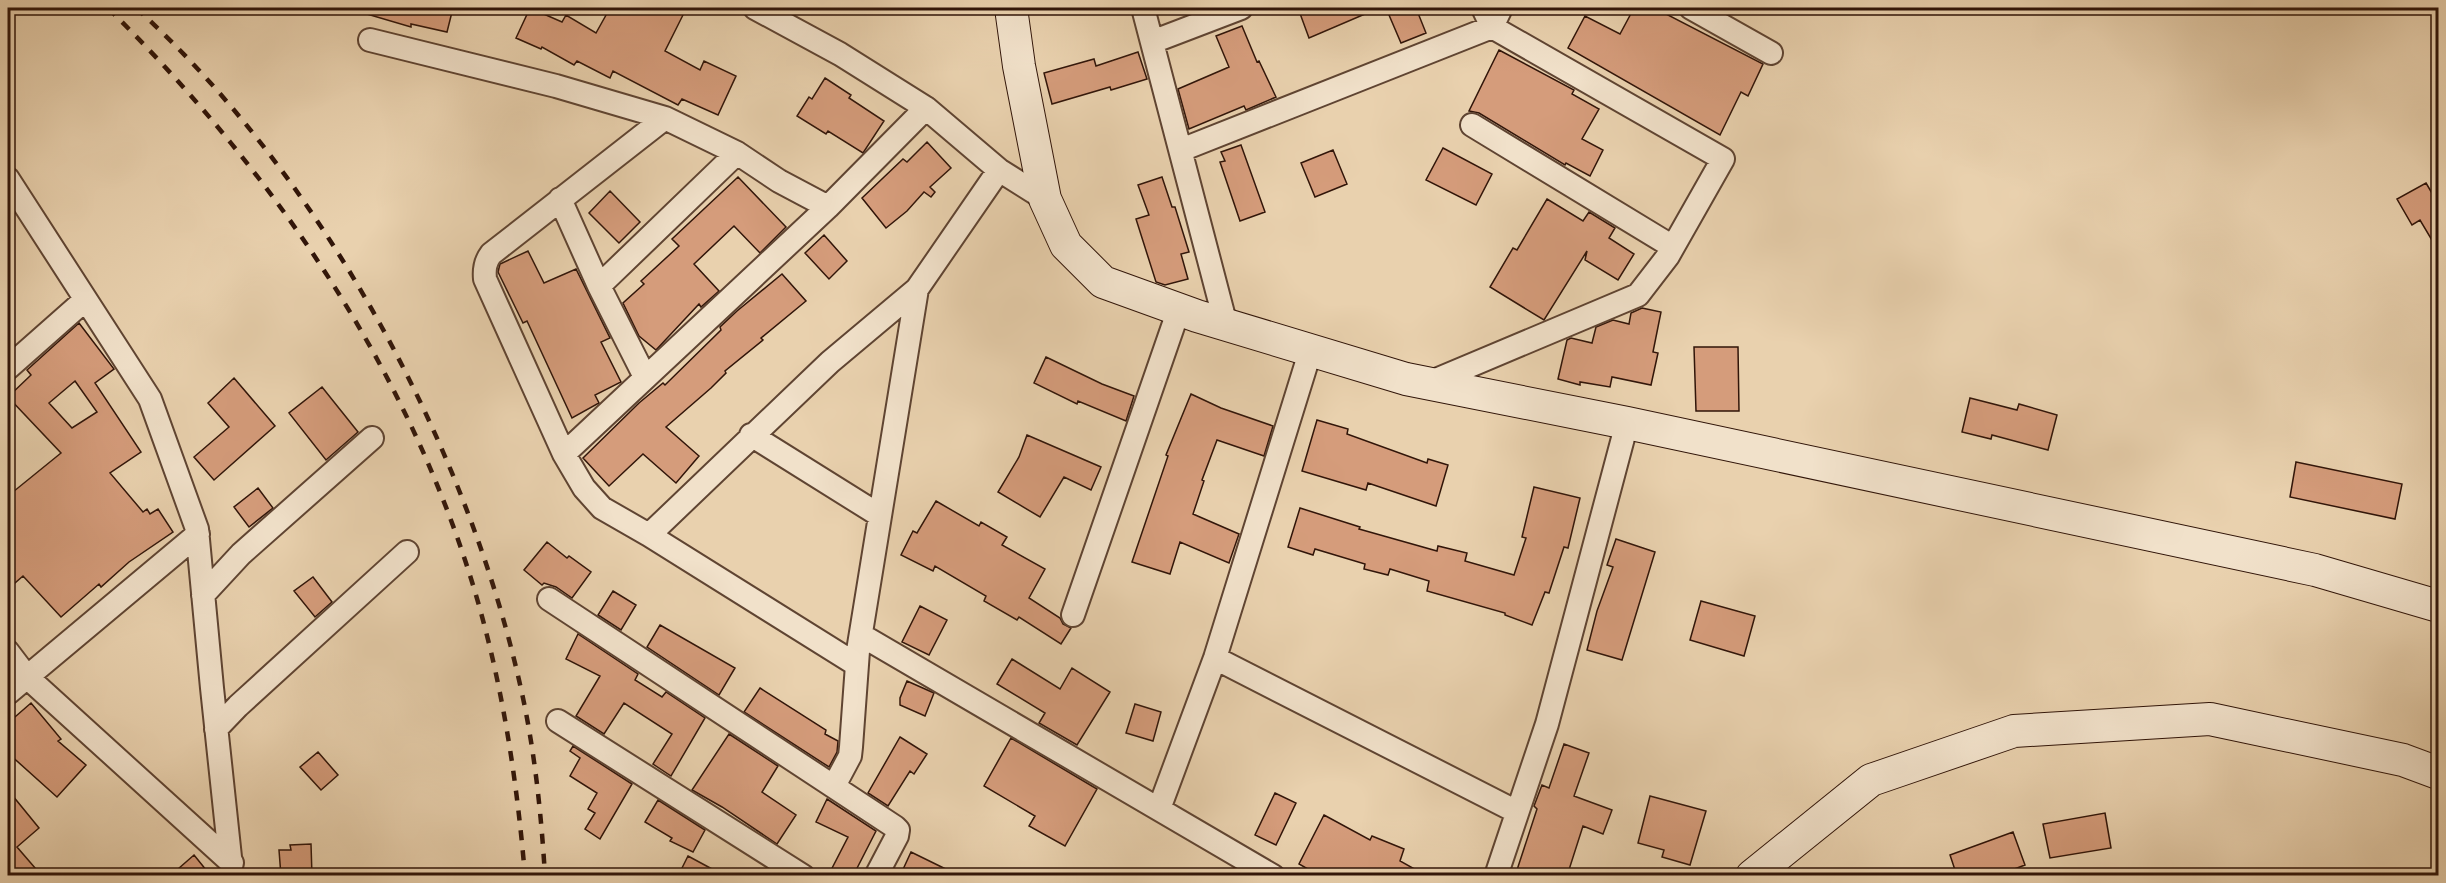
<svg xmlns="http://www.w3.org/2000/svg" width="2446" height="883" font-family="'Old Standard TT',serif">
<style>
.building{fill:#d59c7b;stroke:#311509;stroke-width:1.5;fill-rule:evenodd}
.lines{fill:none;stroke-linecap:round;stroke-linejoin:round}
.street-casing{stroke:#5f4432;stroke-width:26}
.secondary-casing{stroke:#311509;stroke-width:34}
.street{stroke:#f1e1ca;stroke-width:22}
.secondary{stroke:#f1e1ca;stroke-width:32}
.rail{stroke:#311509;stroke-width:4.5;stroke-dasharray:10 10;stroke-linecap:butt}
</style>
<rect width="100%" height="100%" fill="#e9d1ae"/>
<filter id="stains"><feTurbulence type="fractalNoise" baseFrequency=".00333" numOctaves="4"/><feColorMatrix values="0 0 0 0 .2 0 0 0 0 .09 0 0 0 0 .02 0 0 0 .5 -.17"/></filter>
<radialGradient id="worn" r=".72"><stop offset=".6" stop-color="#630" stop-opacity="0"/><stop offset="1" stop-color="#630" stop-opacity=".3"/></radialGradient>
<path class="building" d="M361 8H453L447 32 411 24V27L360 12Z
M530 8 562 22 566 15 596 33 610 8H672L684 13 665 51 700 70 704 61 736 76 718 115 682 99 678 105 613 71 610 78 577 61 574 65 542 47 541 49 516 38Z
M1298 8H1379L1309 38Z
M1386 8H1416L1426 33 1401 43Z
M1634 8H1667L1664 13 1763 64 1748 96 1741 92 1720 135 1568 48 1585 16 1620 34Z
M1242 26 1257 62 1259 61 1276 97 1246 110 1244 106 1189 129 1178 89 1229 67 1216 36Z
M1499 50 1574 90 1572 94 1599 109 1582 139 1603 150 1590 176 1566 163 1565 165 1479 113 1469 111Z
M1138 52 1147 79 1111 90 1110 87 1052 104 1044 73 1094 59 1096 66Z
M825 78 851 95 849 98 884 121 863 153 828 131 826 134 797 116 809 97 812 99Z
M927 142 951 168 930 187 935 192 931 197 924 192 907 211 886 228 862 198 903 159 907 162Z
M1241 145 1265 212 1240 221 1220 162 1225 161 1221 152Z
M1443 148 1492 174 1476 205 1426 180Z
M1333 150 1347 184 1315 197 1301 163Z
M738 177 786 227 760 253 734 226 694 264 719 291 701 307 699 304 656 350 639 336 623 303 644 284 641 281 679 246 672 239Z
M1162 177 1172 207H1175L1189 252 1181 254 1188 279 1165 285 1156 282 1136 219 1149 215 1138 185Z
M2426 183 2439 205V252L2420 220 2412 225 2397 199Z
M610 191 640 222 619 243 589 213Z
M1547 199 1583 221 1589 212 1615 228 1609 238 1634 254 1618 280 1585 260 1587 251 1544 320 1490 287 1513 248 1517 250Z
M824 235 847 261 829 279 805 253Z
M528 251 544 283 576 269 610 338 601 342 621 382 595 395 599 403 572 418 527 321 523 323 498 272 500 264Z
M782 274 806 301 761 338 763 340 725 371 726 373 711 388 666 427 699 456 676 483 643 454 609 486 583 458 639 403 663 383 665 385 721 330 720 327 737 311Z
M1642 308 1661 312 1653 352 1658 353 1651 385 1612 377 1610 387 1580 382V385L1558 379 1567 340 1571 338 1592 343 1596 327 1613 320 1629 324 1631 313Z
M79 323 114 369 95 383 141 452 110 473 143 512 147 509 150 514 158 509 173 532 129 562 101 587 99 584 61 617 23 576 8 589V496L61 453 8 397 31 375 27 370ZM75 381 97 412 72 428 49 403Z
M1694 347H1738L1739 411H1696Z
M1046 357 1102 384 1134 396 1126 421 1078 401 1077 404 1034 383Z
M234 378 275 426 214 480 194 457 229 427 208 403Z
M322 387 358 432 326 460 289 413Z
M1191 394 1221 408 1273 426 1264 456 1217 440 1202 480 1204 481 1193 514 1239 534 1229 563 1180 542 1170 574 1132 562 1168 456 1166 455Z
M1970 398 2017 410 2019 404 2057 415 2048 450 1992 435 1991 439 1962 432Z
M1317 420 1348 429 1347 434 1427 463 1428 459 1448 465 1436 506 1368 483 1366 490 1302 471Z
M1027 435 1101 467 1091 490 1064 477 1040 517 998 492 1019 457Z
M2296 462 2402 484 2395 519 2290 497Z
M1534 487 1580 498 1568 548 1564 547 1549 593 1545 592 1532 625 1505 615V613L1427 591 1429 581 1390 569 1388 575 1364 569 1365 564 1315 549 1313 555 1288 547 1300 508 1360 527 1359 529 1437 551 1438 546 1467 553 1465 561 1514 575 1526 538 1522 537Z
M258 488 273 508 249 527 234 507Z
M936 501 979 526 981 522 1007 537 1002 545 1045 569 1029 598 1060 618 1063 624 1071 628 1061 644 1019 617 1017 620 984 601 986 596 935 566 933 571 901 555 913 531 917 533Z
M1616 539 1655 552 1622 660 1587 650 1597 611 1613 567 1607 565Z
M547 542 567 558 569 556 591 572 572 598 556 587 544 583 542 585 524 570Z
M313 577 332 602 315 617 294 591Z
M613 591 636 605 621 630 598 615Z
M1701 601 1755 616 1744 656 1690 640Z
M920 606 947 620 929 655 902 642Z
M660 625 735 668 719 695 647 647Z
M578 634 638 674 635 680 662 697 666 692 705 718 671 776 653 764 672 734 624 703 604 734 576 716 600 676 566 659Z
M1012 659 1060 689 1072 668 1110 692 1077 745 1039 723 1045 713 997 684Z
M907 681 934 693 925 716 900 705V698Z
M760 688 826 730 825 734 838 741 837 752 829 767 744 712Z
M31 703 61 739 58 741 86 765 57 797 8 753V723Z
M1135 704 1161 712 1153 741 1126 733Z
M729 734 778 766 762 792 796 815 777 844 722 807 692 790Z
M900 737 927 754 914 774 910 771 888 806 868 793Z
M1011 738 1097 789 1065 846 1029 826 1035 816 984 786Z
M1564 744 1589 753 1574 796 1612 810 1603 834 1583 826 1567 876H1515L1537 809 1534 806 1542 785 1549 788Z
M573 746 632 784 600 839 585 829 595 813 588 809 597 793 570 776 580 758 570 751Z
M318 752 338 775 321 790 300 767Z
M8 790 39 828 17 847 42 876H8Z
M1275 793 1296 803 1276 845 1255 835Z
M1650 796 1706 811 1690 865 1662 857 1664 850 1638 843Z
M827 799 876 831 853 876H828L848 837 816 822Z
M658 800 705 830 693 852 670 841 672 838 645 822Z
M2105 813 2111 848 2050 858 2043 824Z
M1324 815 1370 840 1372 836 1404 849 1400 861 1427 876H1320L1299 864Z
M2013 832 2025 865 1996 876H1957L1950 855Z
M311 844 312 876H281L279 850H291L290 845Z
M911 852 960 876H900Z
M194 855 211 876H170Z
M688 856 725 876H678Z"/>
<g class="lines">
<defs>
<path id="street" d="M755 8 840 54 926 108 999 170 1045 199
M1143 8 1226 325
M1691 8 1771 53
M370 40 556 86 665 118 491 254C485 262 484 269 485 279L564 454 584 488 602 508 649 535
M1152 42 1241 8
M665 118 737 153 779 181 828 207
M1472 125 1673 247
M1181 150 1492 27 1501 8
M8 179 150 399 197 529 212 688 232 876
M560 199 599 286 645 377
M599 286 737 153
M8 368 85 300
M1429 383 1638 295 1668 256 1723 159 1492 27 1483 8
M751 435 879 515
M564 454 828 207 926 108
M203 595 241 554 372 438
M549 599 895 827 898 830 897 836 876 876
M1073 615 1179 309
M861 635 1273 876
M8 652 27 677 232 863
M1215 658 1517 812
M857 665 649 535 830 362 917 289 999 170
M8 693 198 534
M558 721 803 876
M216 729 238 706 407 552
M834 786 850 756 851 747 858 651 917 289
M1159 809 1215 658 1311 349
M1496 876 1547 724 1627 423"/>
<path id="secondary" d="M1011 8 1019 66 1045 199 1066 245 1103 282 1197 316 1406 379 1627 423 2315 570 2438 606
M1752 876 1871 780 2014 731 2210 719 2403 760 2438 773"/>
</defs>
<use href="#street" class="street-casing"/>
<use href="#secondary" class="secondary-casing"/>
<use href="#street" class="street"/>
<use href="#secondary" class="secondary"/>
<path class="rail" d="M108 8C265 163 395 349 465 560 499 662 516 769 525 876
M136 8C319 173 464 440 519 680 534 744 541 810 545 876"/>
</g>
<rect width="2446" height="883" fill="none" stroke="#e9d1ae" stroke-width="30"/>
<rect x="9" y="9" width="2428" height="865" fill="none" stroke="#311509" stroke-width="3"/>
<rect x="15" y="15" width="2416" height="853" fill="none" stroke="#311509" stroke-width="1.5"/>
<rect width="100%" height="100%" filter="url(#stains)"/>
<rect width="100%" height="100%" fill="url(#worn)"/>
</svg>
